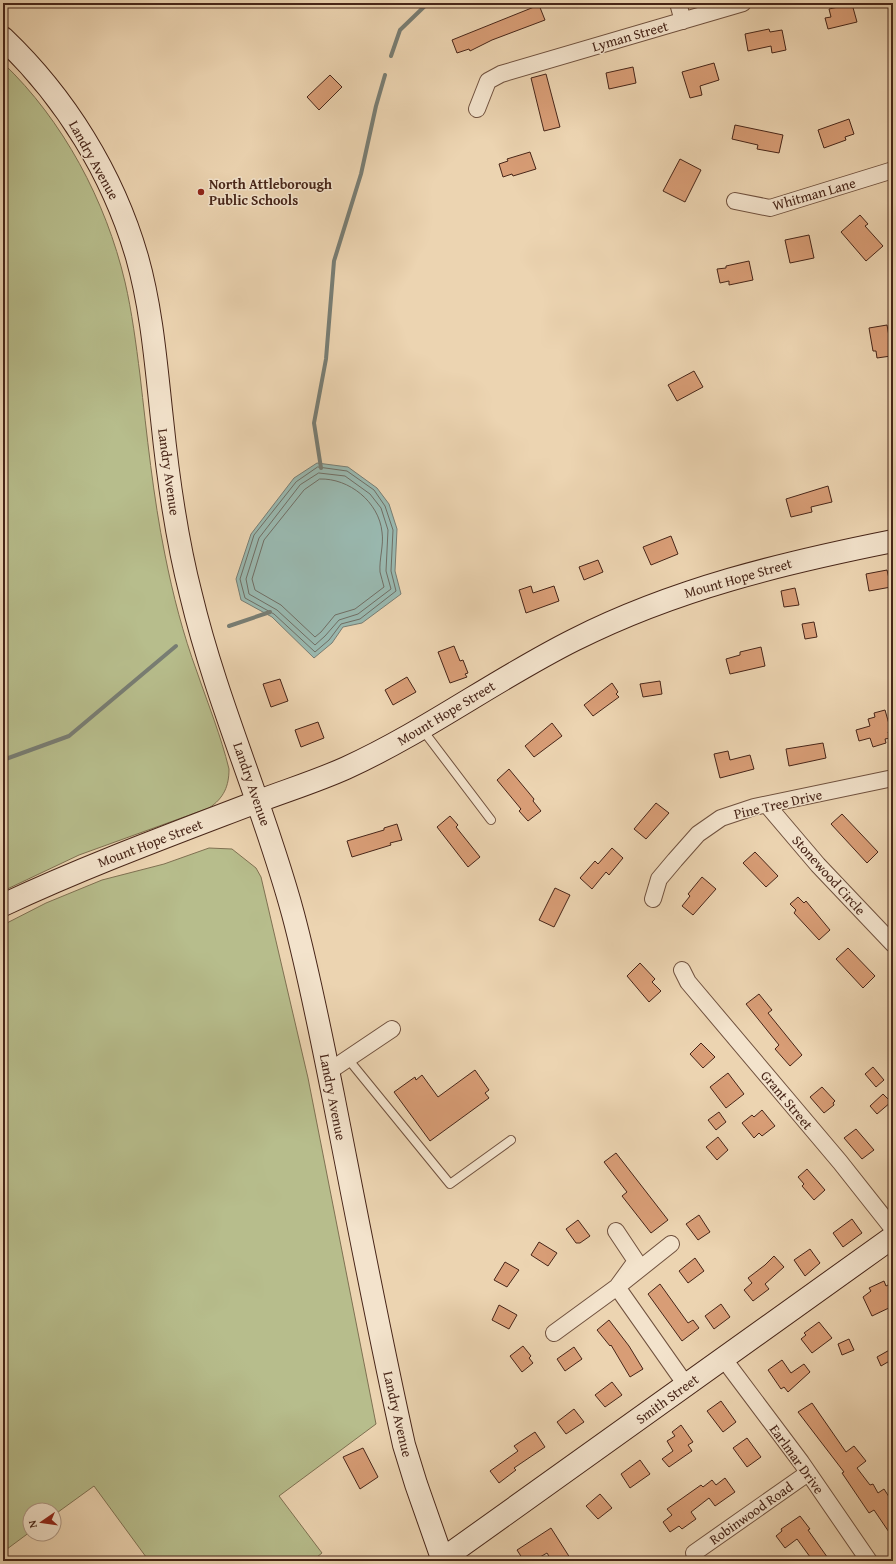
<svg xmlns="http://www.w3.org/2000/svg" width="896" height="1564" font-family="'Gentium Book Plus',serif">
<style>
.green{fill:#b7bd8c;stroke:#7f7152}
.water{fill:#99b8af;stroke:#787d73}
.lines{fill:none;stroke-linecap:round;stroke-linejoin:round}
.shore{stroke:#706e64;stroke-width:1}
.stream{stroke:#787d73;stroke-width:4}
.building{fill:#d89d76;stroke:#472518}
.lane-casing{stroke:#70513e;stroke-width:10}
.street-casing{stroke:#70513e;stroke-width:18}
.secondary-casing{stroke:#472518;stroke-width:24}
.lane{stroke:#f3e3cc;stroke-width:8}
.street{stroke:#f3e3cc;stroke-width:16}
.secondary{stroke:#f3e3cc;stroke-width:22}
.poi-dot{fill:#8f2418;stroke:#f3e3cc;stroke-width:1.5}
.labels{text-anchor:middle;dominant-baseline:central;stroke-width:3;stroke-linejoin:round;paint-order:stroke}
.street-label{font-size:14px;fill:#472518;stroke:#f3e3cc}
.poi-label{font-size:14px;font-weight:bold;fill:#472518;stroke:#f3e3cc;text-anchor:start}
</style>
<rect width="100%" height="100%" fill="#ecd4b1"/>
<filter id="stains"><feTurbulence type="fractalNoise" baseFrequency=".005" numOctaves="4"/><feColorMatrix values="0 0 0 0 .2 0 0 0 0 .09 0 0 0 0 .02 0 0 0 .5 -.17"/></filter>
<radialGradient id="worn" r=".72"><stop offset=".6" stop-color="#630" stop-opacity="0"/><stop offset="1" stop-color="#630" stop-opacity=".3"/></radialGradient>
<path class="green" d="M3 63C63 120 106 201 125 282 132 312 136 344 140 375 147 435 153 496 165 555 173 595 183 634 197 672 208 704 221 736 229 769 229 786 224 798 209 808L79 855 3 891Z
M209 848 232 849 256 868 261 877 308 1078 376 1424 279 1496 322 1553 312 1561H149L94 1486 54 1515V1510H30V1532L3 1552V925L46 903 102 880 164 864Z"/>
<path class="water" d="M317 463 348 467 377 488 389 504 397 529 395 571 401 594 362 623 343 627 332 643 314 658 272 617 241 600 236 579 251 534 294 478Z"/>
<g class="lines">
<path class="shore" d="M318 467 347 471 374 490 385 506 393 530 391 571 396 591 360 619 341 624 329 640 315 652 274 614 245 598 240 579 254 535 296 482Z
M319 473 345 476 370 494 381 508 388 530 386 571 391 589 358 614 339 620 325 636 315 645 277 610 249 594 246 579 259 538 300 485Z
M320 479C349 478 379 502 382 532 384 545 379 559 380 572 381 577 383 582 384 587L355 609 335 615 321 632 315 637 281 605 255 590 252 579 264 540 304 490Z"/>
<path class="stream" d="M391 56 400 30 428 3
M321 468 314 423 326 359 334 261 361 174 376 106 385 75
M229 626 270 612
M3 760 69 736 176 646"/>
</g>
<path class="building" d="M852 4 857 22 828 29 825 18 831 17 829 9Z
M539 5 545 20 492 40 470 51 469 49 457 53 452 40Z
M769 29 770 32 782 30 786 50 772 53 771 46 748 51 745 34Z
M714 63 719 80 700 86 702 95 690 98 682 72Z
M633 67 636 83 609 89 606 73Z
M546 74 560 127 544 131 531 78Z
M330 75 342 87 319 110 307 97Z
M849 119 854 134 845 137 846 140 824 148 818 130Z
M735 125 783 135 779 153 757 149 758 145 732 139Z
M530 152 536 169 513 176 512 174 503 177 499 164 508 161 507 159Z
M680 159 701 170 685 202 663 191Z
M860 215 868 224 865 226 883 246 866 261 841 232Z
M809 235 814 258 790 263 785 240Z
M749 261 753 280 729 285V281L720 283 717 269 726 268V266Z
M887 325 891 348H889L891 356 877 358 876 351H873L869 328Z
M694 371 703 387 677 401 668 385Z
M828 486 832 502 811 507 812 512 791 517 786 499Z
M671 536 678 554 651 565 643 547Z
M598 560 603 572 584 580 579 567Z
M887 570 891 587 869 591 866 574Z
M531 586 533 593 554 586 559 601 526 613 519 590Z
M795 588 799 605 784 607 781 591Z
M814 622 817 637 805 639 802 624Z
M454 646 460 661 463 660 468 673 465 674 467 677 450 683 438 652Z
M761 647 765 666 730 674 726 659 740 655V652Z
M407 677 416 692 393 705 385 690Z
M280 679 288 701 271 707 263 684Z
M660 681 662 694 643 697 640 684Z
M612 683 618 692 616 694 619 697 593 716 584 705Z
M885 710 891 731 888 732 890 738 885 739 886 743 873 747 870 738 859 741 856 730 870 726 868 719 875 717 874 713Z
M318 722 324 738 301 747 295 730Z
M552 723 562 736 534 757 525 746Z
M823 743 826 758 789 766 786 749Z
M728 751 730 760 750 755 754 769 720 778 714 754Z
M509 769 534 799 533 801 541 811 528 821 519 811 521 809 497 780Z
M656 803 669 813 646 839 634 829Z
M842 814 878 852 867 863 831 824Z
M450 816 458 825 456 827 480 857 468 867 437 827Z
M397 824 402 840 390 843 391 845 352 857 347 841 384 830V828Z
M612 848 623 858 609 875 606 872 592 889 580 878 595 861 598 864Z
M755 852 778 876 766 887 743 863Z
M702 877 716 889 693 915 682 906 690 896 688 894Z
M555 888 570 895 554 927 539 920Z
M798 897 804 903 806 901 830 930 819 940 794 913 796 910 790 904Z
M848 948 875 976 863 988 836 959Z
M640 963 655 979 652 982 661 991 649 1002 627 976Z
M759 994 772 1010 768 1013 802 1055 790 1066 775 1049 779 1045 746 1004Z
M701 1043 715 1057 703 1068 690 1054Z
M873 1067 884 1080 876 1087 865 1074Z
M475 1070 489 1090 485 1093 489 1098 430 1141 394 1092 415 1077 416 1080 422 1075 438 1097Z
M728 1073 744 1094 726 1108 710 1087Z
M822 1087 835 1101 833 1103 834 1105 824 1113 810 1097Z
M883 1094 891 1102 877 1114 870 1106Z
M762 1110 775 1126 762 1136 759 1133 754 1138 742 1123 752 1115 754 1117Z
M719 1112 726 1122 716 1130 708 1120Z
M856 1129 874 1150 862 1159 844 1138Z
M718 1137 728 1150 717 1160 706 1147Z
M616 1153 668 1220 651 1233 622 1196 627 1192 604 1162Z
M807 1169 825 1190 814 1200 802 1186 804 1184 798 1177Z
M699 1215 710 1232 698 1240 686 1224Z
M852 1219 862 1233 843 1247 833 1233Z
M578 1220 590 1236 580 1243H576L566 1229Z
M539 1242 557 1253 548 1266 531 1255Z
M810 1249 820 1263 805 1276 794 1260Z
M774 1256 784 1267 765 1284 769 1289 753 1301 744 1290 752 1283 748 1278 765 1265Z
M695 1258 704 1271 688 1283 679 1271Z
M505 1262 519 1270 507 1287 494 1280Z
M884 1281 886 1286 888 1285 893 1294V1306L872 1316 863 1297 871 1291 869 1288Z
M660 1284 688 1323 693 1320 699 1328 682 1341 648 1294Z
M721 1304 730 1317 714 1329 705 1316Z
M499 1305 517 1315 509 1329 492 1320Z
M609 1320 629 1346 643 1369 630 1377 611 1345 610 1346 597 1330Z
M819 1322 832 1338 812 1353 801 1339 806 1335 804 1333Z
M849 1339 854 1350 842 1355 838 1344Z
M523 1346 531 1356 529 1358 533 1363 522 1372 510 1356Z
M574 1347 582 1359 565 1371 557 1359Z
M893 1348V1359L881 1366 877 1357Z
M782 1360 791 1373 804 1364 810 1372 788 1392 784 1387 781 1389 768 1370Z
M612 1382 622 1395 605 1407 595 1395Z
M721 1401 736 1422 723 1432 707 1411Z
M812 1403 846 1452 854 1446 866 1461 857 1468 870 1485 873 1484 878 1493 884 1489 893 1503V1538L874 1510 869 1513 842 1473 844 1472 798 1412Z
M574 1409 584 1422 566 1434 557 1422Z
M681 1425 693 1442 688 1445 692 1451 669 1467 662 1459 673 1451 667 1441 675 1436 672 1432Z
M535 1432 545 1447 514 1468 516 1470 499 1483 490 1471 518 1451 514 1446Z
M747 1438 761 1457 747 1467 733 1448Z
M363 1448 378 1477 360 1489 343 1457Z
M640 1460 650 1474 630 1488 621 1474Z
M725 1478 735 1492 715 1506 709 1498 691 1512 696 1519 682 1529 679 1526 670 1532 663 1522 672 1515 667 1509 701 1485 703 1487 712 1480 716 1485Z
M600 1494 612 1508 598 1519 586 1506Z
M800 1516 810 1529 808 1530 830 1561H813L797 1539 785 1548 776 1536 782 1531 781 1529Z
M551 1528 572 1561H552L547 1553 533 1561H524L517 1550Z"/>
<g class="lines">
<defs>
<path id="lane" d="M422 729 491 820
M348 1059 450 1184 511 1140"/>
<path id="street" d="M678 3 683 21
M477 109 488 81 501 74 743 3
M735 201 770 208 893 170
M767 805 818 865 893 944
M653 899 659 879 675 860 698 834 721 818 754 807 893 778
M682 970 688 982 840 1162 893 1229
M328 1072 392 1029
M616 1231 636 1261 617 1287 686 1385
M554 1333 617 1287 671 1244
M723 1358 801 1462 869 1561
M694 1553 808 1473"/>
<path id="secondary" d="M3 38C65 97 113 174 137 257 152 310 156 365 162 419 168 478 176 537 191 595 217 704 264 806 293 914 309 974 321 1035 333 1095 356 1212 378 1329 404 1445L416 1484 443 1561
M3 905C86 866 173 834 259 801 288 790 317 781 346 768 425 732 496 679 574 640 675 589 783 563 893 541
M440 1561 893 1237"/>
</defs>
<use href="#lane" class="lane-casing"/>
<use href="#street" class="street-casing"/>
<use href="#secondary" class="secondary-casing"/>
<use href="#lane" class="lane"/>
<use href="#street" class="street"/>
<use href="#secondary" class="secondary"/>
</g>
<circle class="poi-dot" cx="201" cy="192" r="4"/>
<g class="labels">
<g class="street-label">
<text transform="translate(630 36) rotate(-16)">Lyman Street</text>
<text transform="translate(94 160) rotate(61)">Landry Avenue</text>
<text transform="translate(814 194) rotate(-16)">Whitman Lane</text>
<text transform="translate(169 472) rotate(82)">Landry Avenue</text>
<text transform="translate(738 578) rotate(-16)">Mount Hope Street</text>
<text transform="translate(446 713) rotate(-31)">Mount Hope Street</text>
<text transform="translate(252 784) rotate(71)">Landry Avenue</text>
<text transform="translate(778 804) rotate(-13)">Pine Tree Drive</text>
<text transform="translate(150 843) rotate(-21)">Mount Hope Street</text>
<text transform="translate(829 875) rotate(48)">Stonewood Circle</text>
<text transform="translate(333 1097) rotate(79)">Landry Avenue</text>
<text transform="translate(787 1100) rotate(50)">Grant Street</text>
<text transform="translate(667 1399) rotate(-36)">Smith Street</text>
<text transform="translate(398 1414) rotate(77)">Landry Avenue</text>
<text transform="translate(797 1459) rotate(54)">Earlmar Drive</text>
<text transform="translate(751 1513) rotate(-35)">Robinwood Road</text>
</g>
<g class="poi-label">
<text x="209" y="184">North Attleborough<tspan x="209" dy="16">Public Schools</tspan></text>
</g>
</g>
<rect width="896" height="1564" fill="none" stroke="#ecd4b1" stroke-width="16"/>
<rect x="4" y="4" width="888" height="1556" fill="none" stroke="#472518" stroke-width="2"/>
<rect x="8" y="8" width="880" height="1548" fill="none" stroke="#472518"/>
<g transform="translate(42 1522) rotate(257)"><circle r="19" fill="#f3e3cc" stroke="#ae9784"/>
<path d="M0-3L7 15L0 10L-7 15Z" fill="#8f2418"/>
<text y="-6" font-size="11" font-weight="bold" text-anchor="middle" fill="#472518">N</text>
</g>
<rect width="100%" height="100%" filter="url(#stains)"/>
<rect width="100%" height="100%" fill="url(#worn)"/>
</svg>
